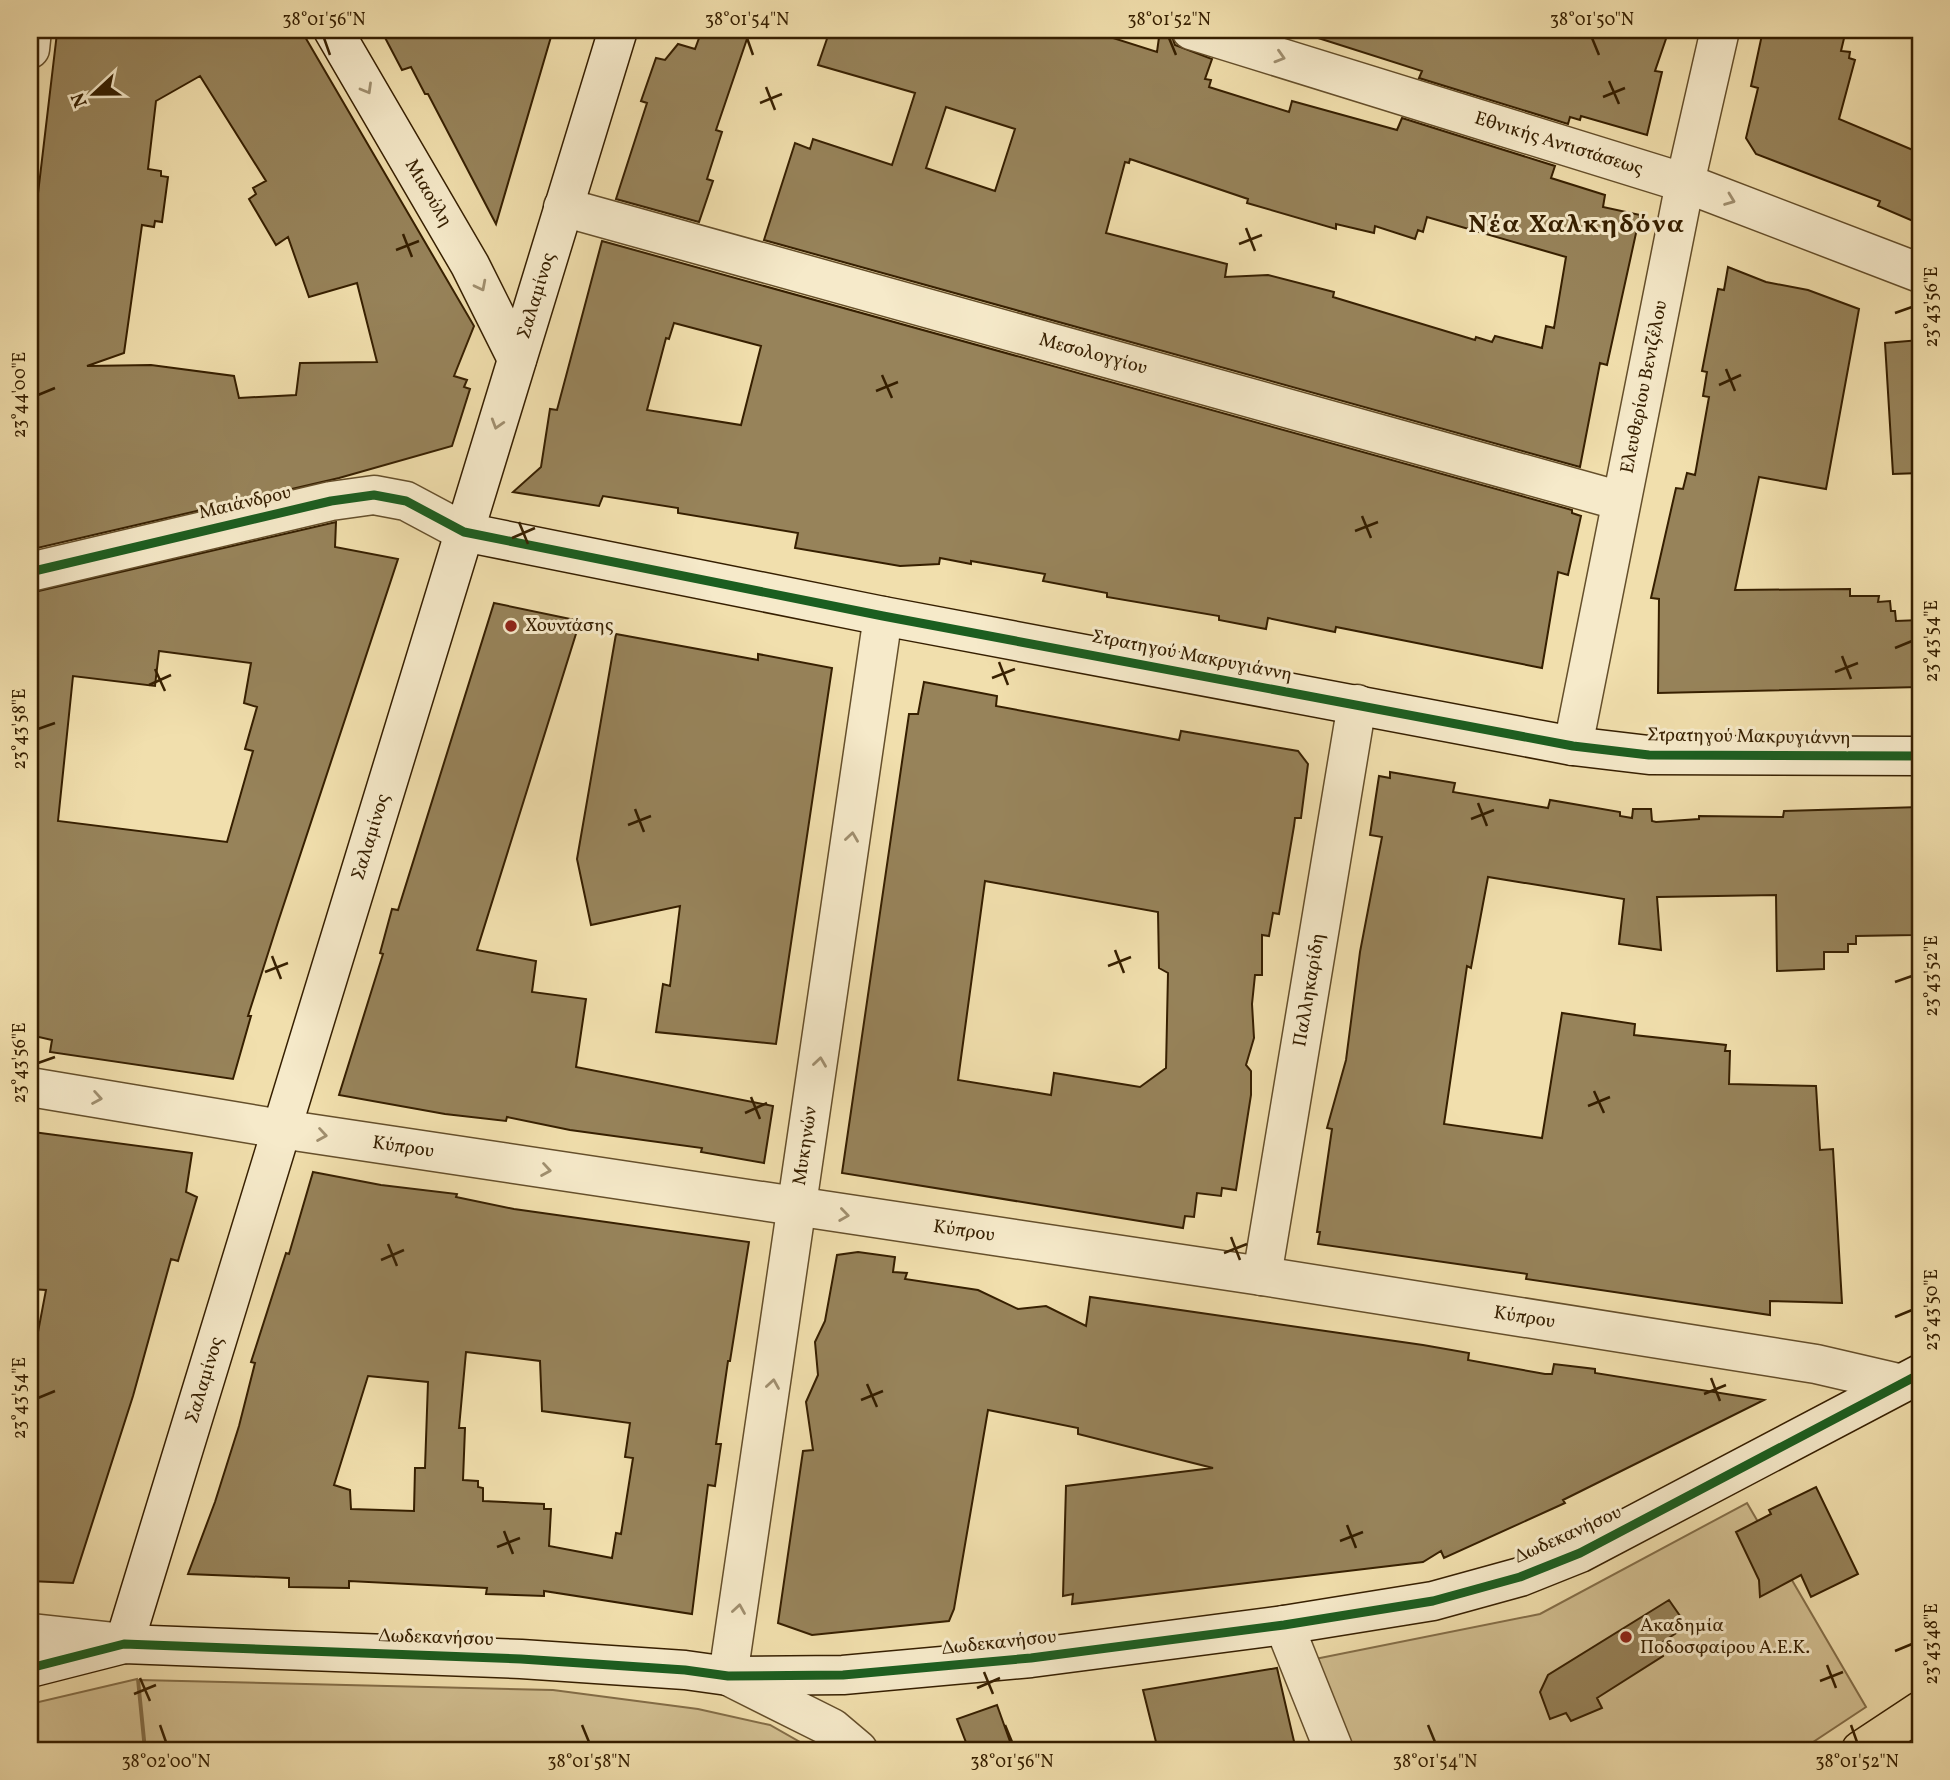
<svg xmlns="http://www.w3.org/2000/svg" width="1950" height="1780" font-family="Vollkorn,serif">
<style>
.green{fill:#d1be90;stroke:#846e48;stroke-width:2}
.building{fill:#97835a;stroke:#361f00;stroke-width:2;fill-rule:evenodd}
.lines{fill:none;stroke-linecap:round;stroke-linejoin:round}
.street-casing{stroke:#654f2b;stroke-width:41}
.secondary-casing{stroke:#361f00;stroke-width:41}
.highway-casing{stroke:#361f00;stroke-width:41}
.street{stroke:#f6eaca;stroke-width:38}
.secondary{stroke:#f6eaca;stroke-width:38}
.highway{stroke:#f1dfad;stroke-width:38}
.cycleway-casing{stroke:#f6eaca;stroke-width:13}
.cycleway{stroke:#1b5e20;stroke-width:9}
.oneway{stroke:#a08f6f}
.ticks{fill:none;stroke:#361f00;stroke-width:2.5}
.poi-dot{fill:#8f2418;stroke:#f6eaca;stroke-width:2.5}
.labels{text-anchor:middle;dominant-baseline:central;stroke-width:6;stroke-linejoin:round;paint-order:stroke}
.street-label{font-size:19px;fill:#361f00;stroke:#f6eaca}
.poi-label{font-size:19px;fill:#361f00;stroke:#f6eaca;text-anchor:start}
.district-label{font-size:26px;font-weight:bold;letter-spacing:2px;fill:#361f00;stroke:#f6eaca}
.neatline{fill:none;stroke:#361f00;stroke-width:2.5}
.ticks-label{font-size:18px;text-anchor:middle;fill:#361f00}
</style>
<rect width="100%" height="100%" fill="#f1dfad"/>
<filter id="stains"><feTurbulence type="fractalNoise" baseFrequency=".00286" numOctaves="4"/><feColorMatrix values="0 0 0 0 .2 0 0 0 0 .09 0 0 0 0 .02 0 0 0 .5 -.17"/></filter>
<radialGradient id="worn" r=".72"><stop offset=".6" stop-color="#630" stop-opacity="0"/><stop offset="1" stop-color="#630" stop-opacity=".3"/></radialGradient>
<path class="green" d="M1747 1503 1866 1707 1801 1750H1351L1315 1659 1540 1614Z
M137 1679 144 1750H30V1704Z
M139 1680 553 1690 698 1709 770 1725 814 1750H146Z"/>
<path class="building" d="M63 30H301L474 326 454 376 467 380 464 387 470 389 452 446 339 478 33 549 30 545V261L57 33H62ZM200 76 266 181 253 188 256 194 249 199 276 245 288 237 309 297 357 283 377 362 300 363 296 395 239 398 234 376 151 365 87 366 124 353 142 225 154 227 155 221 162 222 168 177 161 176V171L148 169 156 101Z
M381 30H553L496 224 428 94H425L411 67 402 70Z
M702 30H750L716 130 722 132 707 179 713 181 699 222 616 199 647 103 641 101 656 58 665 60 678 44 695 49Z
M830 30H1088L1157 52 1160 30H1170L1175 45 1212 59 1205 79 1211 80 1209 87 1289 112 1292 101 1397 130 1402 118 1555 166 1551 178 1605 195 1603 207 1640 215 1607 365 1600 363 1580 467 764 240 795 143 810 149 813 139 892 165 915 93 818 65ZM946 107 1015 129 995 191 926 168ZM1130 159 1248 199 1247 203 1336 229V224L1374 233 1375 226 1415 239 1418 230 1423 232 1427 217 1566 257 1554 328 1546 326 1542 348 1495 336 1492 342 1476 337 1475 340 1333 297 1334 292 1268 275 1225 277 1227 264 1106 233 1125 162 1129 163Z
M1316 30H1669L1655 71 1662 72 1647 135 1581 116 1580 120 1570 117 1568 124 1419 78 1422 71 1315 37Z
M1763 30H1846L1841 51 1850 52 1849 58 1855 60 1839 119 1920 153V224L1878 206 1880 201 1756 154 1746 138 1758 88 1751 86Z
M602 241 1572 510V513L1581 516 1568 575 1558 572 1542 668 1336 627 1335 632 1268 618 1266 629 1219 620V616L1107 597V593L1043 581 1045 574 971 561V564L940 558 939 564 900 566 795 548 798 533 678 513V508L603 496 599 506 513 492 541 467 550 409 557 410ZM674 323 761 346 741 425 647 410 666 338 669 339Z
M1728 267 1766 282 1808 290 1859 309 1826 489 1759 477 1735 590 1850 589V596H1879L1878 602 1890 601 1891 611H1895L1896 621 1920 620V687L1658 693 1659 599 1651 598 1676 488 1683 489 1687 473 1695 475 1709 397 1703 396 1707 372 1702 371 1718 289 1724 290Z
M1920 340V473L1893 474 1885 343Z
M336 522 335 547 398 559 278 922 248 1016H251L233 1079 50 1052 52 1040 30 1035V593ZM159 651 251 663 244 703 257 707 245 749 253 751 227 842 58 821 73 676 155 686Z
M494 603 580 621 477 950 536 961 532 992 586 999 576 1067 773 1106 764 1163 701 1152 702 1148 570 1130 507 1117 506 1121 445 1114 339 1095 383 954 380 953 392 909 398 910Z
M616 634 758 660V654L832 668 776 1044 656 1032 663 984 670 986 680 906 591 925 577 859Z
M924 682 997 696 996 706 1179 740 1181 731 1298 751 1308 764 1301 818H1295L1294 826 1279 914 1273 913 1269 936 1262 935V975H1255L1252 1004 1254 1038 1246 1065 1251 1071V1095L1236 1190 1222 1188 1221 1196 1197 1193 1194 1217 1185 1216 1183 1228 842 1173 909 714H918ZM985 881 1158 912 1159 968 1168 973 1166 1068 1140 1087 1054 1073 1051 1095 958 1080Z
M1390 772 1455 783 1453 792 1548 808 1550 800 1620 812V816L1632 818 1633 809H1651L1652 821 1656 822 1699 819V816L1783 817 1784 811 1920 807V915H1913L1914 935 1856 936V944H1848V952H1824V969L1777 971 1776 895 1657 897 1661 950 1619 944 1624 899 1488 877 1471 968 1467 966 1444 1124 1542 1138 1562 1013 1635 1024 1634 1035 1726 1045 1725 1051H1730L1729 1084 1816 1086 1820 1150 1833 1149 1842 1303 1770 1301V1315L1526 1279 1527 1274 1318 1244 1320 1232H1317L1332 1129 1327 1128 1346 1060 1360 952 1382 837 1370 835 1379 776 1390 778Z
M33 1132 192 1153 186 1192 197 1197 178 1261 171 1259 133 1396 73 1583 30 1581V1374L46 1290 30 1289V1136Z
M313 1172 381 1185 457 1194 456 1197 514 1209 749 1242 730 1361H728L716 1444H721L715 1486 708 1485 692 1614 544 1591V1596L486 1594 487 1588 349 1581V1588L289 1587V1578L188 1574 215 1502 239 1426 255 1363 251 1362 286 1253 289 1254ZM466 1352 540 1361 542 1411 630 1423 625 1457 633 1458 621 1534 616 1533 612 1558 549 1546 551 1509H544V1504L483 1501V1488L478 1487V1481L463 1480 465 1428H459ZM368 1376 428 1382 425 1468H415L414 1511 351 1509 350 1490 334 1485Z
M858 1252 895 1257 893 1272 907 1273 905 1279 978 1290 1018 1309 1046 1306 1086 1326 1090 1297 1423 1345 1469 1353 1468 1360 1545 1374H1552L1554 1364 1595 1369V1373L1764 1400 1563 1500 1565 1503 1444 1558 1441 1551 1423 1562 1072 1604 1073 1594 1063 1596 1066 1486 1213 1468 1078 1434V1428L988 1410 954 1609 949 1621 812 1635 778 1623 803 1451 813 1450 806 1402 818 1375 815 1342 825 1321 837 1255Z
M1816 1487 1858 1574 1811 1597 1801 1575 1760 1597 1759 1580 1736 1532 1771 1514 1769 1510Z
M1669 1600 1687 1626 1658 1645 1663 1656 1597 1698 1602 1708 1571 1721 1566 1713 1550 1719 1540 1692 1548 1675Z
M1277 1668 1296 1750H1158L1143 1690Z
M997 1705 1013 1750H969L957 1719Z"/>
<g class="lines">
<defs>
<g id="street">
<path id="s1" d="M1191 30 1685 183 1920 273"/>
<path d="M30 49 32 30"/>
<path id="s2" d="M563 207 1621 501"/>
<path d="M30 572 331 501 374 495 406 501 464 532"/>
<path id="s3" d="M1573 746 1685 183 1720 30"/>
<path id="s4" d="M30 1087 281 1129 1262 1276 1816 1364 1898 1383"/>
<path id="s5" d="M1262 1276 1357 704"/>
<path d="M1284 1625 1334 1750"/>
<path d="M30 1633 122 1643"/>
<path id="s6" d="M858 1750 832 1728 728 1676 883 616"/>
</g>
<g id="secondary">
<path id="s7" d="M333 30 470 265 517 359"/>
<path d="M464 532 883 616 1573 746 1649 755 1920 756"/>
<path id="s8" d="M124 1644 618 30"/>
<path d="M30 1668 124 1644 521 1659 685 1670 728 1676 843 1675 1031 1658 1284 1625 1433 1601 1520 1577 1580 1553 1920 1374"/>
</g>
<path id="highway" d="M1861 1750 1920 1711"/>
</defs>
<use href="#street" class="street-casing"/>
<use href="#secondary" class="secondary-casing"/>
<use href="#highway" class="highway-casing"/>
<use href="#street" class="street"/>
<use href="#secondary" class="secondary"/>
<use href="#highway" class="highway"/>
<defs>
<path id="cycleway" d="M30 572 331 501 374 495 406 501 464 532 883 616 1573 746 1649 755 1920 756
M30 1668 124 1644 521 1659 685 1670 728 1676 843 1675 1031 1658 1284 1625 1433 1601 1520 1577 1580 1553 1920 1374"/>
</defs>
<use href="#cycleway" class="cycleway-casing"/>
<use href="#cycleway" class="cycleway"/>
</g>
<defs><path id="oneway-chevron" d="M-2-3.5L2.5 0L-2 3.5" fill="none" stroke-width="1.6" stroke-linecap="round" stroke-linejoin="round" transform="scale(1.75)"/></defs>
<g class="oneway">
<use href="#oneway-chevron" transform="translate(1280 57) rotate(17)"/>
<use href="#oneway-chevron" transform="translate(367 89) rotate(60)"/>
<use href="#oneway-chevron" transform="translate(1730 200) rotate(21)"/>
<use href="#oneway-chevron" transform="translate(481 286) rotate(63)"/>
<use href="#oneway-chevron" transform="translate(497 424) rotate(107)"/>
<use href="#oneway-chevron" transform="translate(852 837) rotate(-82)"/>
<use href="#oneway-chevron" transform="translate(820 1062) rotate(-82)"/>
<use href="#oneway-chevron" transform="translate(97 1098) rotate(10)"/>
<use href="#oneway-chevron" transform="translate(322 1135) rotate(9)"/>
<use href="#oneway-chevron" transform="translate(546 1170) rotate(9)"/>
<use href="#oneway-chevron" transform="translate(844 1215) rotate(8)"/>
<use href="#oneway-chevron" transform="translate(773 1384) rotate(-81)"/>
<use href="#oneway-chevron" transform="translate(739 1609) rotate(-81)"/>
</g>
<path class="ticks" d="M324 38 330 55M747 38 753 55M1169 38 1176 55M1592 38 1599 55M1609 81 1619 104M766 87 775 110M1603 97 1625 88M760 103 782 94M1246 228 1255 251M403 234 412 257M1239 244 1262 235M396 250 419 241M1895 313 1912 307M1726 369 1735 391M882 375 892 398M1719 385 1741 375M876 391 898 382M38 395 55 388M1362 516 1371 538M519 522 528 544M1355 531 1378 522M512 538 535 528M1895 648 1912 641M1842 656 1851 679M999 662 1008 685M155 669 165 691M1835 672 1858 663M992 678 1015 669M149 685 171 675M38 729 55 723M1478 803 1487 826M635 809 644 832M1471 819 1494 810M628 825 651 816M1115 950 1124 973M272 956 281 979M1108 966 1131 957M265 972 288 963M1895 982 1912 976M38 1063 55 1057M1594 1091 1604 1113M751 1097 760 1119M1588 1106 1610 1097M745 1113 767 1103M1231 1237 1240 1260M388 1244 397 1266M1224 1253 1247 1244M381 1260 404 1250M1895 1317 1912 1310M1711 1378 1720 1401M867 1384 877 1407M1704 1394 1726 1385M38 1398 55 1391M861 1400 883 1391M1347 1525 1356 1548M504 1531 513 1554M1340 1541 1363 1532M497 1547 520 1538M1895 1651 1912 1644M1827 1665 1836 1688M984 1672 993 1694M140 1678 150 1701M1820 1681 1843 1672M977 1688 1000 1678M134 1694 156 1685M160 1725 166 1742M582 1725 589 1742M1005 1725 1012 1742M1428 1725 1435 1742M1851 1725 1857 1742"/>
<g class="poi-dot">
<circle cx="511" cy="626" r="7"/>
<circle cx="1626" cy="1637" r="7"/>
</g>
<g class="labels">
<g class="street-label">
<text stroke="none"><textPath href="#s1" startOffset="385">Εθνικής Αντιστάσεως</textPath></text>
<text stroke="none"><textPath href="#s7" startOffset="189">Μιαούλη</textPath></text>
<text stroke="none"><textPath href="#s8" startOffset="1410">Σαλαμίνος</textPath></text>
<text stroke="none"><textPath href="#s2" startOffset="550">Μεσολογγίου</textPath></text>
<text stroke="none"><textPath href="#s3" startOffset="366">Ελευθερίου Βενιζέλου</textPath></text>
<text transform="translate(245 503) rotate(-13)">Μαιάνδρου</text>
<text transform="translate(1192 656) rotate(11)">Στρατηγού Μακρυγιάννη</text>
<text transform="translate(1749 737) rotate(1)">Στρατηγού Μακρυγιάννη</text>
<text stroke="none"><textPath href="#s8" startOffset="844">Σαλαμίνος</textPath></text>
<text stroke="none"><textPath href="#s5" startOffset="290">Παλληκαρίδη</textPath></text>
<text stroke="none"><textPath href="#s6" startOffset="686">Μυκηνών</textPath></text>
<text stroke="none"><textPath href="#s4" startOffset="378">Κύπρου</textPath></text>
<text stroke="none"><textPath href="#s4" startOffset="945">Κύπρου</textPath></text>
<text stroke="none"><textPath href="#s4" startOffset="1512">Κύπρου</textPath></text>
<text stroke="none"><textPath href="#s8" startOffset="276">Σαλαμίνος</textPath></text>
<text transform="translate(1568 1535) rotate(-24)">Δωδεκανήσου</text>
<text transform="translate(436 1638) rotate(2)">Δωδεκανήσου</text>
<text transform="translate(999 1643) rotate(-6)">Δωδεκανήσου</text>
</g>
<g class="poi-label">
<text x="525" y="626">Χουντάσης</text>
<text x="1640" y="1626">Ακαδημία<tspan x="1640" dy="22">Ποδοσφαίρου Α.Ε.Κ.</tspan></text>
</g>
<g class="district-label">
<text x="1577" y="225">Νέα Χαλκηδόνα</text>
</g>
</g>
<rect width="1950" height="1780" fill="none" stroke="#f1dfad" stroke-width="77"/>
<g transform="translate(94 94) rotate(248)" stroke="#f6eaca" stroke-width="5" paint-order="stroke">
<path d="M0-5L12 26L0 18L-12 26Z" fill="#361f00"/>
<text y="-10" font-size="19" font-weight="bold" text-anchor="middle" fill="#361f00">N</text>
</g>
<rect x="38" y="38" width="1874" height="1704" class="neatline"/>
<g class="ticks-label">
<text x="324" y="25">38°01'56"N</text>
<text x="747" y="25">38°01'54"N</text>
<text x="1169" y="25">38°01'52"N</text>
<text x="1592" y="25">38°01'50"N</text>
<text transform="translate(1931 307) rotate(-90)" y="6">23°43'56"E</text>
<text transform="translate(19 395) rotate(-90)" y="6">23°44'00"E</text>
<text transform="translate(1931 641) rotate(-90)" y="6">23°43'54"E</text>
<text transform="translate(19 729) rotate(-90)" y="6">23°43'58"E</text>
<text transform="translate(1931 976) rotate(-90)" y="6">23°43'52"E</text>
<text transform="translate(19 1063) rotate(-90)" y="6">23°43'56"E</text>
<text transform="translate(1931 1310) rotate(-90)" y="6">23°43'50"E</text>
<text transform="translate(19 1398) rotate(-90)" y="6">23°43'54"E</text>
<text transform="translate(1931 1644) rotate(-90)" y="6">23°43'48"E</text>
<text x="166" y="1767">38°02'00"N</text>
<text x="589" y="1767">38°01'58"N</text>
<text x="1012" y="1767">38°01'56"N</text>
<text x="1435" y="1767">38°01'54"N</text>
<text x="1857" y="1767">38°01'52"N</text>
</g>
<rect width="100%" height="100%" filter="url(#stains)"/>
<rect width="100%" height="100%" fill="url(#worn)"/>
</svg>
